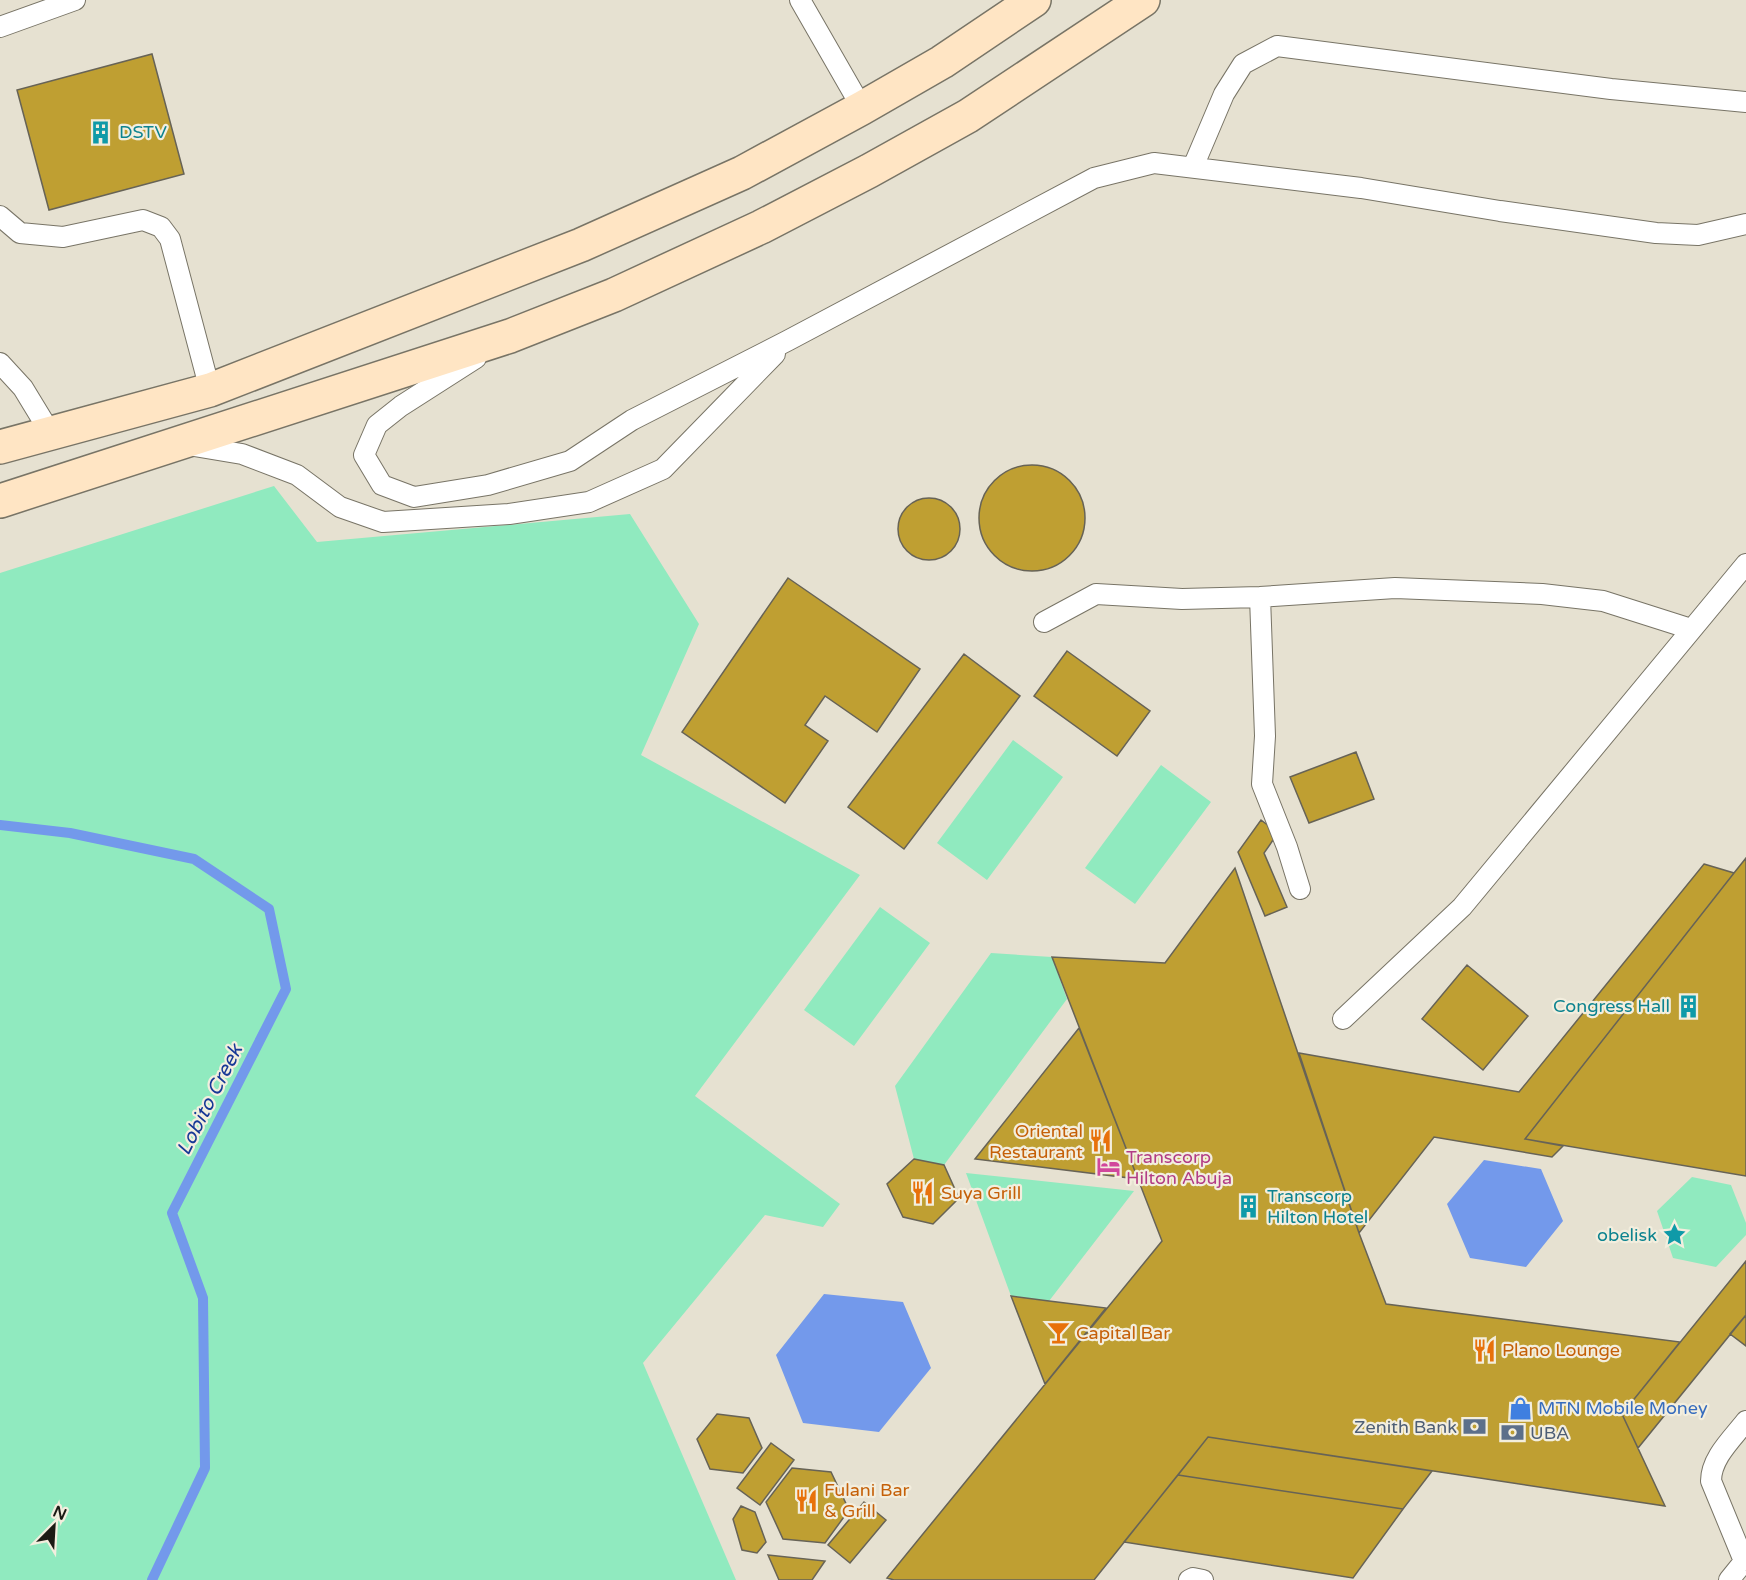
<svg xmlns="http://www.w3.org/2000/svg" width="1746" height="1580" font-family="'Varela Round',sans-serif">
<style>
.green{fill:#90eabf}
.water{fill:#7399eb}
.lines{fill:none;stroke-linecap:round;stroke-linejoin:round}
.stream{stroke:#7399eb;stroke-width:10}
.building{fill:#bf9f32;stroke:#676356;stroke-width:1.5}
.service-casing{stroke:#787466;stroke-width:22}
.secondary-casing{stroke:#787466;stroke-width:36}
.service{stroke:#fff;stroke-width:20}
.secondary{stroke:#ffe5c4;stroke-width:33}
.labels{text-anchor:middle;dominant-baseline:central;stroke-width:4.5;stroke-linejoin:round;paint-order:stroke}
.culture-label{font-size:18px;fill:#0d838f;stroke:#f3eede;text-anchor:start}
.food-label{font-size:18px;fill:#c56008;stroke:#f3eede;text-anchor:start}
.hotel-label{font-size:18px;fill:#b23c85;stroke:#f3eede;text-anchor:start}
.shop-label{font-size:18px;fill:#366cbe;stroke:#f3eede;text-anchor:start}
.service-label{font-size:18px;fill:#4e5e75;stroke:#f3eede;text-anchor:end}
.water-label{font-size:20px;font-style:italic;fill:#163896;stroke:#f3eede}
</style>
<rect width="100%" height="100%" fill="#e6e1d1"/>
<path class="green" d="M274 486 317 542 630 514 699 624 641 755 860 875 695 1096 840 1204 823 1227 765 1215 643 1363 736 1580H0V573Z
M1013 740 1063 777 987 880 937 843Z
M1161 765 1211 802 1135 904 1085 868Z
M880 907 930 943 854 1046 804 1010Z
M991 953 1052 957 1067 999 944 1165 914 1159 895 1086Z
M966 1173 1134 1191 1049 1301 1011 1296Z
M1692 1177 1731 1185 1746 1223V1235L1716 1267 1673 1258 1657 1211Z"/>
<path class="water" d="M1484 1160 1541 1169 1563 1221 1526 1267 1470 1258 1447 1204Z
M824 1294 903 1302 931 1368 879 1432 803 1423 776 1355Z"/>
<g class="lines">
<path class="stream" d="M0 825 70 833 194 859 269 909 286 989 172 1213 203 1298 205 1468 152 1580"/>
</g>
<path class="building" d="M152 54 184 174 49 210 17 90Z
M979 518a53 53 0 1 1 106 0a53 53 0 1 1-106 0Z
M898 529a31 31 0 1 1 62 0a31 31 0 1 1-62 0Z
M788 578 920 669 877 732 825 696 805 725 828 741 785 803 682 732Z
M1067 651 1150 711 1117 756 1034 696Z
M964 654 1020 696 904 849 848 807Z
M1356 752 1374 799 1309 823 1290 777Z
M1261 820 1278 833 1264 853 1287 907 1265 916 1238 852Z
M1746 858V1176L1525 1139 1734 873Z
M1704 864 1734 873 1525 1139 1563 1146 1552 1157 1434 1137 1359 1233 1299 1053 1519 1092Z
M1235 868 1359 1233 1386 1304 1680 1342 1622 1414 1665 1506 1208 1437 1094 1580H894L887 1578 1162 1241 1052 957 1165 963Z
M1467 965 1528 1016 1483 1070 1422 1019Z
M1079 1028 1138 1179 975 1159Z
M914 1159 944 1165 959 1198 933 1224 903 1217 887 1184Z
M1746 1261V1315L1638 1448 1622 1414Z
M1011 1296 1049 1301 1106 1308 1045 1384Z
M1746 1315V1346L1730 1334Z
M717 1414 749 1418 762 1448 743 1473 710 1469 697 1439Z
M1208 1437 1432 1471 1403 1509 1178 1475Z
M771 1443 794 1460 760 1505 737 1488Z
M792 1468 831 1472 849 1510 825 1543 783 1539 766 1502Z
M1178 1475 1403 1509 1353 1578 1124 1542Z
M864 1502 886 1520 850 1563 828 1545Z
M741 1506 755 1512 766 1542 757 1553 742 1550 733 1519Z
M768 1555 825 1561 812 1580H779Z"/>
<g class="lines">
<defs>
<path id="service" d="M800 0 862 108
M0 27 75 0
M1193 167 1224 94 1243 64 1277 46 1611 89 1746 102
M0 216 20 233 63 237 143 220 161 227 170 239 210 390
M476 358 401 406 377 425 364 455 382 485 414 497 488 485 570 461 632 420 787 341 1094 178 1154 163 1361 188 1500 211 1656 233 1698 235 1746 224
M0 363 23 388 51 434
M188 445 242 454 297 475 340 507 383 522 509 514 589 502 663 469 775 354
M1260 597 1265 736 1262 784 1287 847 1300 889
M1044 622 1096 594 1182 599 1260 597 1395 588 1542 594 1603 601 1691 629
M1343 1019 1462 907 1746 564
M1744 1561 1711 1481C1711 1458 1732 1439 1746 1421
M1189 1580 1193 1578 1203 1580
M1729 1580 1746 1559"/>
<path id="secondary" d="M0 447 210 390 581 245 742 173 862 108 942 62 1034 0
M0 501 510 336 614 295 761 227 869 171 968 116 1143 0"/>
</defs>
<use href="#service" class="service-casing"/>
<use href="#secondary" class="secondary-casing"/>
<use href="#service" class="service"/>
<use href="#secondary" class="secondary"/>
</g>
<defs>
<symbol id="building-bare" viewBox="-9 -9 18 18"><path d="M-4-6H4V6H1V3H-1V6H-4ZM-2.5-4.3h1.7v1.8h-1.7ZM.8-4.3h1.7v1.8H.8ZM-2.5-1h1.7V.8h-1.7ZM.8-1h1.7V.8H.8Z" fill="#0f9aa8" stroke="#f3eede" stroke-width="2.5" paint-order="stroke"/></symbol>
<symbol id="restaurant-bare" viewBox="-9 -9 18 18"><path d="M-5-6h1v4h1v-4h1v4h1v-4h1v5L-1.5 .5V6h-2V.5L-5-1ZM5-6V6H3V1.5H1.5Q1.5-4 5-6Z" fill="#e8710a" stroke="#f3eede" stroke-width="2.5" paint-order="stroke"/></symbol>
<symbol id="hotel-bare" viewBox="-9 -9 18 18"><path d="M-6-4.5h1.5V1H6V5H4.5V3h-9V5H-6ZM-4 0a1.8 1.8 0 1 1 3.6 0ZM.5 0V-2.5h3Q6-2.5 6 0Z" fill="#d1479c" stroke="#f3eede" stroke-width="2.5" paint-order="stroke"/></symbol>
<symbol id="sight-bare" viewBox="-9 -9 18 18"><path d="M0-6L1.8-2.2L6-1.7L2.9 1.2L3.7 5.4L0 3.3L-3.7 5.4L-2.9 1.2L-6-1.7L-1.8-2.2Z" fill="#0f9aa8" stroke="#f3eede" stroke-width="2.5" paint-order="stroke"/></symbol>
<symbol id="bar-bare" viewBox="-9 -9 18 18"><path d="M-6-5H6L.8 .8V4.5H3.5V6h-7V4.5H-.8V.8Z" fill="#e8710a" stroke="#f3eede" stroke-width="2.5" paint-order="stroke"/></symbol>
<symbol id="shop-bare" viewBox="-9 -9 18 18"><path d="M-5-2.5h2.3a2.7 3.5 0 0 1 5.4 0H5L5.5 6h-11ZM-1.5-2.5h3a1.5 2.3 0 0 0-3 0Z" fill="#3f7fe0" stroke="#f3eede" stroke-width="2.5" paint-order="stroke"/></symbol>
<symbol id="bank-bare" viewBox="-9 -9 18 18"><path d="M-6-4H6V4H-6ZM0-2.3a2.3 2.3 0 1 0 0 4.6a2.3 2.3 0 1 0 0-4.6Z" fill="#5c6f8a" stroke="#f3eede" stroke-width="2.5" paint-order="stroke"/></symbol>
</defs>
<g fill-rule="evenodd">
<use href="#building-bare" x="84" y="116" width="33" height="33"/>
<use href="#building-bare" x="1672" y="990" width="33" height="33"/>
<use href="#restaurant-bare" x="1084" y="1124" width="33" height="33"/>
<use href="#hotel-bare" x="1092" y="1150" width="33" height="33"/>
<use href="#restaurant-bare" x="906" y="1176" width="33" height="33"/>
<use href="#building-bare" x="1232" y="1190" width="33" height="33"/>
<use href="#sight-bare" x="1658" y="1218" width="33" height="33"/>
<use href="#bar-bare" x="1042" y="1316" width="33" height="33"/>
<use href="#restaurant-bare" x="1468" y="1334" width="33" height="33"/>
<use href="#shop-bare" x="1504" y="1392" width="33" height="33"/>
<use href="#bank-bare" x="1458" y="1410" width="33" height="33"/>
<use href="#bank-bare" x="1496" y="1416" width="33" height="33"/>
<use href="#restaurant-bare" x="790" y="1484" width="33" height="33"/>
</g>
<g class="labels">
<g class="culture-label">
<text x="119" y="132">DSTV</text>
<text x="1670" y="1006" text-anchor="end">Congress Hall</text>
<text x="1267" y="1196">Transcorp<tspan x="1267" dy="21">Hilton Hotel</tspan></text>
<text x="1657" y="1235" text-anchor="end">obelisk</text>
</g>
<g class="food-label">
<text x="1083" y="1131" text-anchor="end">Oriental<tspan x="1083" dy="21">Restaurant</tspan></text>
<text x="941" y="1193">Suya Grill</text>
<text x="1076" y="1333">Capital Bar</text>
<text x="1502" y="1350">Plano Lounge</text>
<text x="824" y="1490">Fulani Bar<tspan x="824" dy="21">&amp; Grill</tspan></text>
</g>
<g class="hotel-label">
<text x="1126" y="1157">Transcorp<tspan x="1126" dy="21">Hilton Abuja</tspan></text>
</g>
<g class="shop-label">
<text x="1538" y="1408">MTN Mobile Money</text>
</g>
<g class="service-label">
<text x="1457" y="1427">Zenith Bank</text>
<text x="1530" y="1433" text-anchor="start">UBA</text>
</g>
<g class="water-label">
<text transform="translate(210 1100) rotate(-63)">Lobito Creek</text>
</g>
</g>
<g transform="translate(54 1526) rotate(24)" stroke="#f3eede" stroke-width="4.5" paint-order="stroke">
<path d="M0-4.5L10 22L0 15L-10 22Z" fill="#1b1a14"/>
<text y="-9" font-size="16" font-weight="bold" text-anchor="middle" fill="#1b1a14">N</text>
</g>
</svg>
